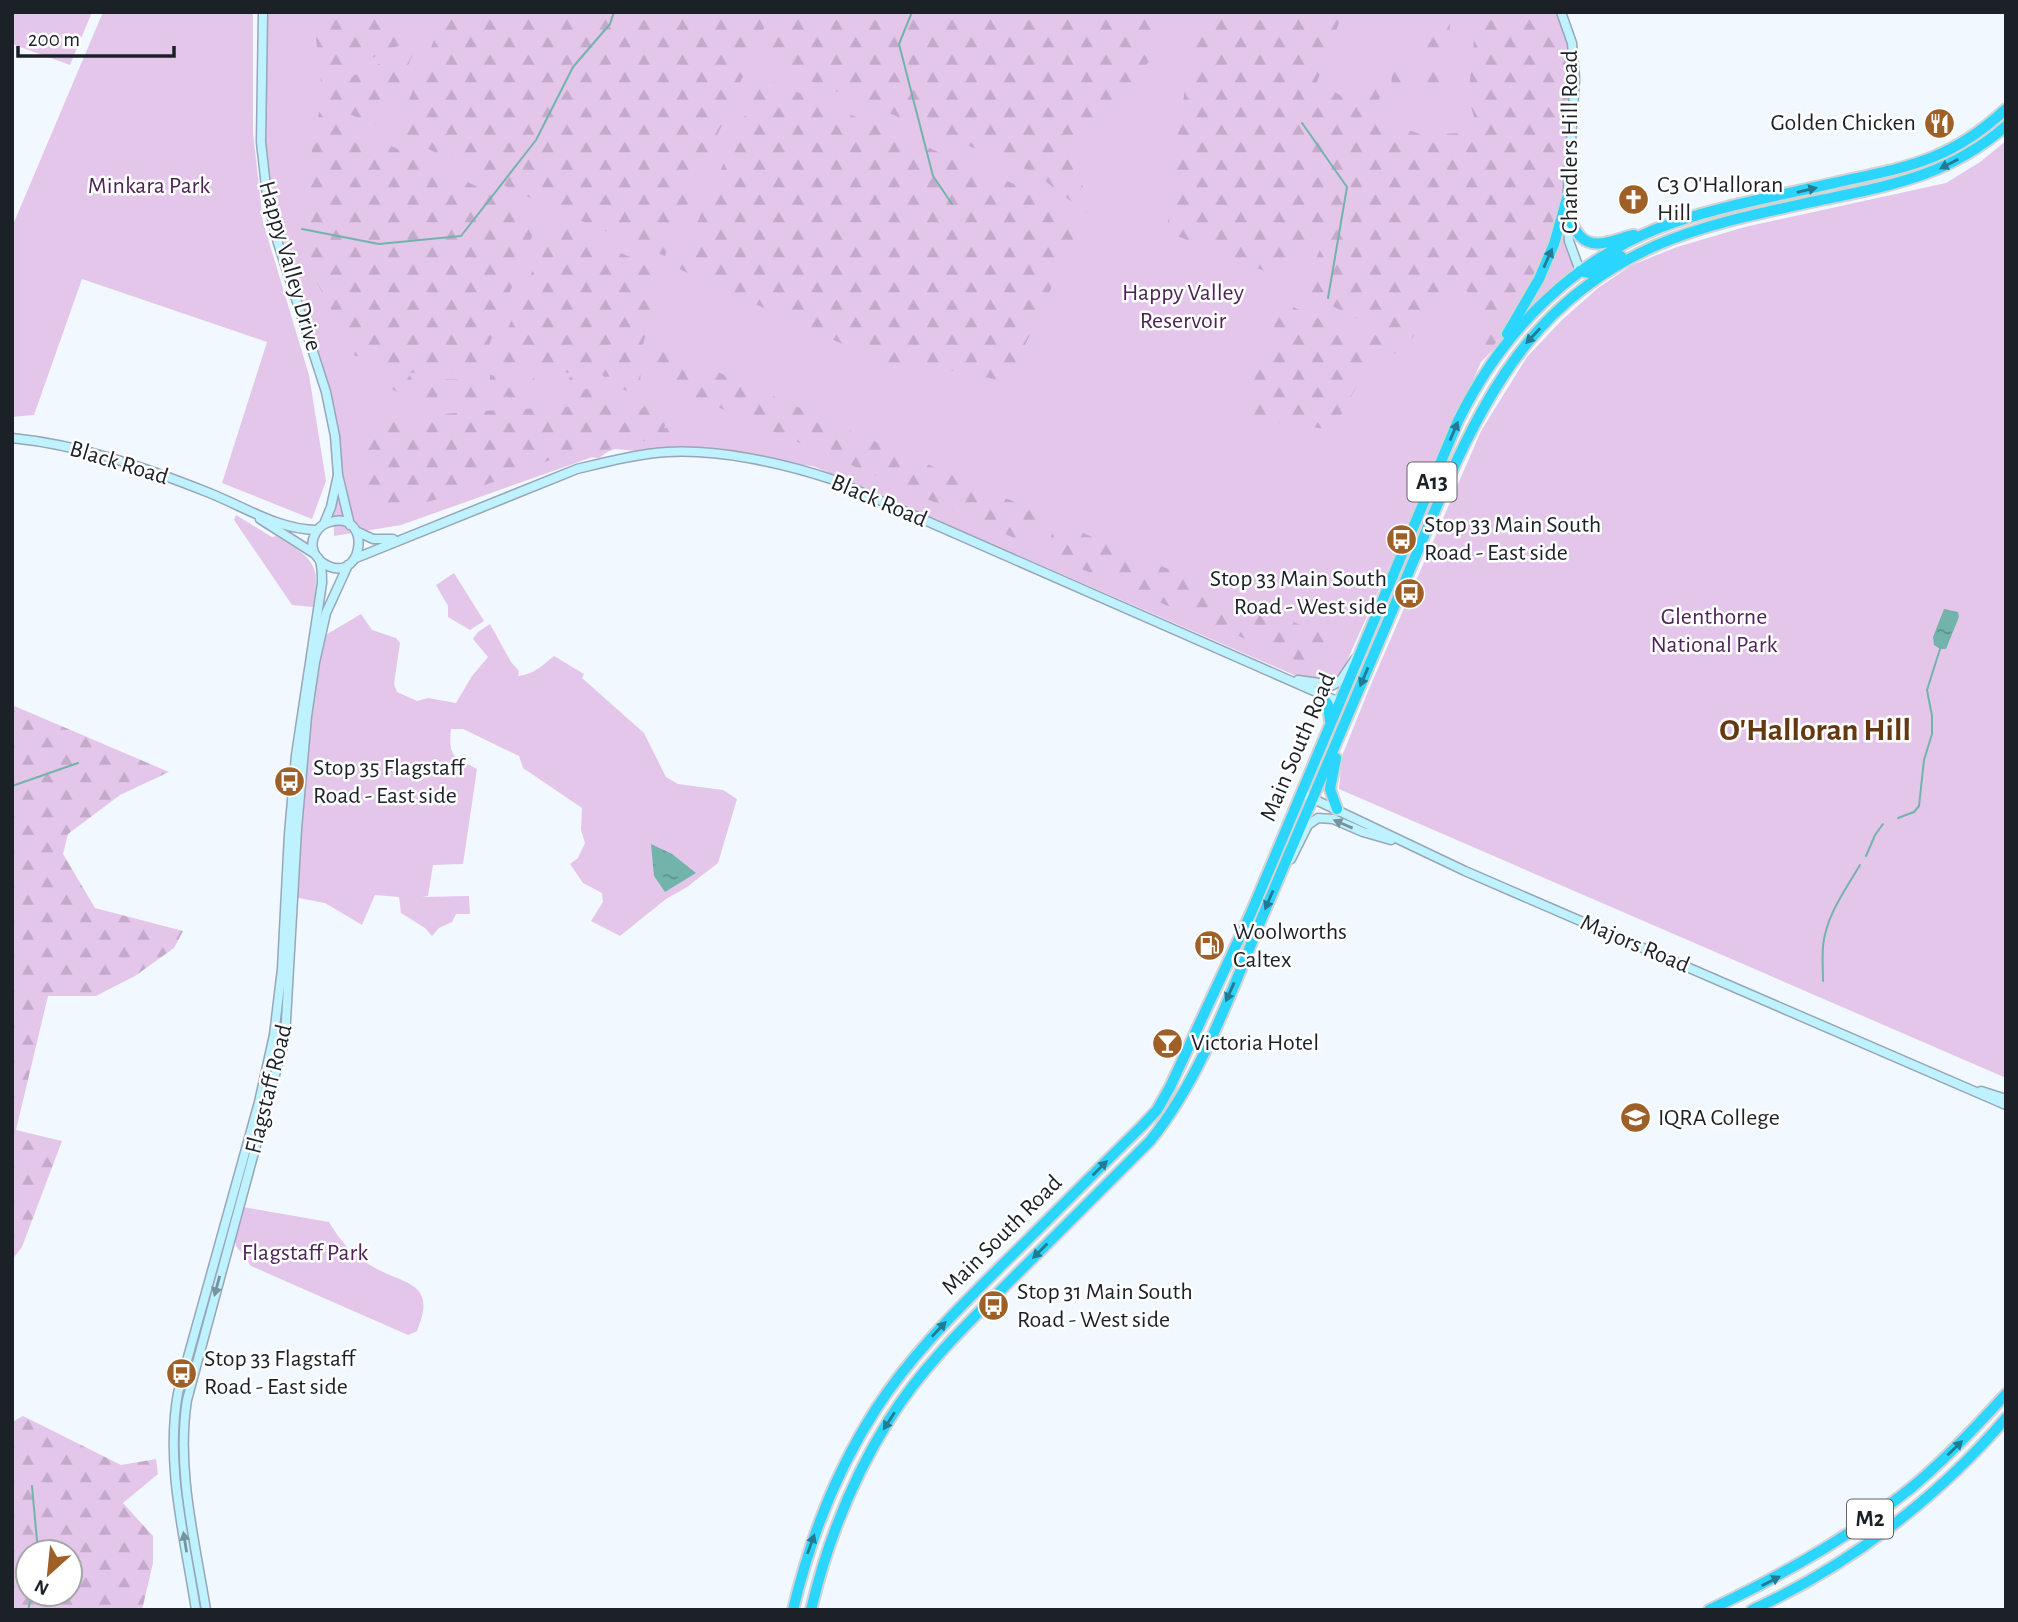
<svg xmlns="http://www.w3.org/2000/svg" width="2018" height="1622" font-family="'Alegreya Sans',sans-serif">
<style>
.green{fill:#e4c6eb}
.forest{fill:url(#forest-firs);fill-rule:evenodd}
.water{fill:url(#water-ripples)}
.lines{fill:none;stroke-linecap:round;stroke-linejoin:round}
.stream{stroke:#72b4ac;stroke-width:2}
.secondary-casing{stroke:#98a6b7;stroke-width:11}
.highway-casing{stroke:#d2d3d4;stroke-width:14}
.secondary{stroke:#bff2ff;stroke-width:8}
.highway{stroke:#2ad5fe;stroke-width:10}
.oneway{fill:#237b93}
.oneway2{fill:#76949e}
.labels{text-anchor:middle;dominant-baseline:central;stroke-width:5;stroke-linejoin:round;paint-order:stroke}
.shield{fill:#fff;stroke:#606468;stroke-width:2}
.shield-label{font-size:23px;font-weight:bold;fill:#1c2128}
.poi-label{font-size:24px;fill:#1c2128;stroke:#fff;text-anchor:start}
.street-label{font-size:24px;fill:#1c2128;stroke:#fff}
.park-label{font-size:24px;fill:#4e2457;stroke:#fff}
.district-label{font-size:32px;font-weight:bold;fill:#643911;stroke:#fff}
</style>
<defs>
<pattern id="forest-firs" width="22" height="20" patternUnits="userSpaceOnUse" patternTransform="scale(1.75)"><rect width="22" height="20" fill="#e4c6eb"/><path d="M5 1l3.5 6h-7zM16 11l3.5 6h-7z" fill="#c3aaca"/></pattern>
<pattern id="water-ripples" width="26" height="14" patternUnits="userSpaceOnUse" patternTransform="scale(1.75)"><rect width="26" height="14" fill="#72b4ac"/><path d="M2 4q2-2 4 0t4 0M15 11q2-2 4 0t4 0" fill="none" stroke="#5d928c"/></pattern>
</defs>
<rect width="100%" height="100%" fill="#f2f8ff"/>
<path class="green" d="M12 12H92L70 65 12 44Z
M103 12H253V133L263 222 309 375 326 481 312 519 222 483 267 342 82 279 34 415 12 417V227Z
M261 12H1554L1563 234 1574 268 1481 362 1333 692 813 466 615 449 401 525 334 536 330 402 290 270 262 141Z
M2006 141V1078L1339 789 1342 756 1369 689 1481 431 1527 357 1562 320 1598 288 1632 265 1677 247 1745 227 1946 183 1980 162Z
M236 515 272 537 276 536C312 559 322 562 313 607L292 605 234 520Z
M454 573 484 621 470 630 448 617V606L436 585Z
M361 614 372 630 396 638 400 643 394 684 397 692 417 701 428 698 456 703 472 676 488 657 473 639 478 632 490 624 511 662 519 671 518 676C534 674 542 666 554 656L584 674 582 678 644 733 666 777 678 784 723 790 737 799 718 863 687 887 666 899 620 936 591 921 603 902 602 893 583 883 570 864 578 858 585 843 581 830 582 808 523 768 519 756 463 729H451C448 757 454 757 477 769L463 864 433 865 428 896 422 897 469 896 470 914H456L452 922 439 928 432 936 425 928 401 913 399 897 375 895 362 925 325 903 293 897 297 829 319 639Z
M243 1207 329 1222C339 1239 352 1255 370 1265 404 1286 438 1280 417 1331L408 1335 251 1266 236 1246 235 1240Z"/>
<path class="forest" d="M313 12H363L417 37 321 82Z
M446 12H771L665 256 553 209 395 133Z
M785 12H1153L1154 54 1102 129 1086 122 1068 155 1093 209 1086 213 1035 173 764 62Z
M1197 12H1343L1317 82 1361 107 1380 70 1386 71 1377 108 1388 122 1422 135 1461 133 1477 126 1468 98 1477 12H1558L1573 60 1563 201 1557 248 1548 274 1481 362 1477 350 1484 305 1460 286 1436 293 1412 339 1375 327 1301 291 1329 230 1320 225 1287 280 1172 234 1168 228V198Z
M1433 12H1451L1444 97 1419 83 1391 88 1392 73 1422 66Z
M416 47 381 128 320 101V91Z
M762 77 1063 205 1059 219 1079 228 1008 382 957 371 890 366 677 268Z
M319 112 540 216 480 368 409 373 412 380 480 379 479 403 467 405 455 394 439 387 436 404 415 401 384 385 376 358 355 356 307 263 305 189Z
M554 221 661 272 642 349 640 386 634 394 620 388 612 399 565 402 561 392 572 389 575 384 568 382 570 377 587 380 580 387 583 390C595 387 598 375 612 382L628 378 619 376 604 377 601 373C587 380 575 374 561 371 548 367 528 370 514 371L520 383 529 385 535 376 542 378 540 396 528 404 510 402 507 396 505 397 503 405 498 406 494 401 497 398 495 394 496 390 504 389 503 384 490 385V375L509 377V371L490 370Z
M1289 305 1335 326 1338 333 1378 335 1426 355 1385 353 1371 360 1333 430 1243 418 1241 413 1253 383 1257 364 1283 307Z
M651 343 851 430 839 460 653 379Z
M666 399 670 403 652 419 657 424 661 419 667 422 664 428 678 427 690 440 669 439 666 445 658 447 653 440 617 445 599 458 581 456 650 402Z
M619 404C609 420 598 433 583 443 556 462 387 528 365 501 352 485 372 437 378 419L482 411Z
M860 435 1042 514 1030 545 849 464Z
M1057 522 1336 640 1323 666 1302 663 1044 553Z
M12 705 169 772 120 795 68 834 63 854 95 908 183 931 174 948 135 976 96 996H48L16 1130 62 1141 22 1247 12 1260Z
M23 1416 121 1465 156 1459 158 1474 123 1503 153 1536V1563L142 1610H12V1422ZM28 1552H70V1594H28Z"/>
<path class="water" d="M1944 609 1958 612 1959 617 1946 649H1940L1934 645 1933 637Z
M651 844 672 854 696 873 665 892 654 876Z"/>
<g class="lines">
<path class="stream" d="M912 12 899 44 933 176 952 204
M1302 123 1347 187 1328 298
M302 229 379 244 461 236 536 140 573 67 610 24 614 12
M12 786 78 763
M1898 818 1914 812 1919 806 1924 760 1932 734V716L1927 690 1940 649
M1866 856 1875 835 1883 824
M1823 981C1823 969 1822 958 1823 946 1826 916 1845 890 1860 865
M32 1486 38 1552
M28 1610 32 1594"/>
<defs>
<path id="secondary" d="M263 12 261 142 267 196 278 243 326 392 335 436 338 475 350 525
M1561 12 1572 43 1575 79 1567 203
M1567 216 1569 241 1580 271
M12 438C81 445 144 467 207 492 243 506 279 530 317 530
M260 519 315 554
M324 524 331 507 338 475
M356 531 373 539H393
M356 558 577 469C606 462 637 454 667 452 719 449 782 463 831 479L1339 702
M1298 680 1333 685 1341 680 1355 659
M1301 793 1465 871 2006 1105
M1291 859 1308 825 1318 818 1333 819 1363 832 1391 840
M1981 1091 2006 1099
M196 1610C185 1538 165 1465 178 1393L259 1102 274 1035 282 969 289 834 296 755 322 583C322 577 322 567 320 561 319 558 315 556 314 552 309 540 317 525 330 522 375 509 363 593 320 561
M206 1610C195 1541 176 1469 187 1400L285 1038 297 829 307 716 315 662 326 613 348 565"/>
<path id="highway" d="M1567 217C1572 223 1575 230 1580 236 1594 252 1617 238 1634 235
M1580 271 1590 273 1621 256
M1507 334 1539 279 1554 244 1567 198
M1321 694 1328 705 1330 721
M1336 758 1330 789 1337 809
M793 1610C810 1538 836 1471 876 1409 911 1355 957 1310 1002 1265 1049 1219 1095 1172 1142 1126L1157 1110 1170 1087 1251 913 1458 421C1503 329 1577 255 1675 222 1726 205 1781 195 1834 183 1906 167 1949 162 2006 109
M811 1610C827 1542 852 1479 889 1420 922 1367 967 1324 1011 1280 1057 1234 1103 1188 1150 1141 1204 1075 1235 980 1269 901 1329 761 1388 621 1447 482 1494 376 1546 294 1657 245 1708 223 1766 212 1821 200 1892 185 1948 176 2006 126
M1709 1610C1781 1576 1849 1538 1911 1488 1945 1460 1976 1427 2006 1394
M1752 1610C1848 1566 1937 1499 2006 1418"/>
</defs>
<use href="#secondary" class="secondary-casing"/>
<use href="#highway" class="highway-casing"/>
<use href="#secondary" class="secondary"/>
<use href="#highway" class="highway"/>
</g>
<defs><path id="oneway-solid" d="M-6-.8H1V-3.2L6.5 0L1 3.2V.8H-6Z" transform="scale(1.75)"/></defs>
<g class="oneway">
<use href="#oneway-solid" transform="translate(1949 164) rotate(153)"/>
<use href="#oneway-solid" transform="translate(1807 190) rotate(-13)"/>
<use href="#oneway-solid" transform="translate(1548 258) rotate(-66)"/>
<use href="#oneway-solid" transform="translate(1533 336) rotate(133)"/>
<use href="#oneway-solid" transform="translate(1454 431) rotate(-67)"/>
<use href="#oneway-solid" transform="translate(1364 677) rotate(113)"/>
<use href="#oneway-solid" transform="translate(1269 900) rotate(113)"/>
<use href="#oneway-solid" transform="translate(1230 992) rotate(114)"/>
<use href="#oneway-solid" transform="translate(1100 1168) rotate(-45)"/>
<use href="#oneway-solid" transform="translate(1040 1251) rotate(135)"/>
<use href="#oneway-solid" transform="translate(939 1329) rotate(-47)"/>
<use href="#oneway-solid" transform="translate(889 1421) rotate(123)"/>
<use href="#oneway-solid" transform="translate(1955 1448) rotate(-44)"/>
<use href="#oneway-solid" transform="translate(811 1544) rotate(-70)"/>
<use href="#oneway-solid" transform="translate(1771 1581) rotate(-27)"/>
</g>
<g class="oneway2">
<use href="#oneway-solid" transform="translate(1343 824) rotate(-157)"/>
<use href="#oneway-solid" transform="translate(217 1286) rotate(105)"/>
<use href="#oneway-solid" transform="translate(185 1542) rotate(-99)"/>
</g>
<defs>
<symbol id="restaurant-disc" viewBox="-11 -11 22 22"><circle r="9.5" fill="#9e6026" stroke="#fff"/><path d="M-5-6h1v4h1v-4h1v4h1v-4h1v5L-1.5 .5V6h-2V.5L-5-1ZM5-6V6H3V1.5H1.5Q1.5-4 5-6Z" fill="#fff"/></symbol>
<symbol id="church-disc" viewBox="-11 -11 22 22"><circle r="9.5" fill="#9e6026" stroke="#fff"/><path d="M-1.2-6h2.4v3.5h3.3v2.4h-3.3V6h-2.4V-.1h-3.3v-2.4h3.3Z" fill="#fff"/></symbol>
<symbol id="bus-disc" viewBox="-11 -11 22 22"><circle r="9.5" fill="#9e6026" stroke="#fff"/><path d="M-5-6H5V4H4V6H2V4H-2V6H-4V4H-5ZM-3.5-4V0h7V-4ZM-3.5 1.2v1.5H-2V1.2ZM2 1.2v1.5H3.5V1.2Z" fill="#fff"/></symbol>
<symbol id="fuel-disc" viewBox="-11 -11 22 22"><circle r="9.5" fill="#9e6026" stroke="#fff"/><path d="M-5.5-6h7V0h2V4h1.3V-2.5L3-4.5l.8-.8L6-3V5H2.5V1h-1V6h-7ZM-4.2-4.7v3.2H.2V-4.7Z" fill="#fff"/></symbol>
<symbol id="bar-disc" viewBox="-11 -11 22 22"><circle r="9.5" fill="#9e6026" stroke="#fff"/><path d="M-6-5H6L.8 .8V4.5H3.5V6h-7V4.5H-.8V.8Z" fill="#fff"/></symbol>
<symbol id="school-disc" viewBox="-11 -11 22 22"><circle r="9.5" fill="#9e6026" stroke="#fff"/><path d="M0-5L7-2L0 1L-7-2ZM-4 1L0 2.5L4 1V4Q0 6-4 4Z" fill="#fff"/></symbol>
</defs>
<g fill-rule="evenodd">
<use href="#restaurant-disc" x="1922" y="106" width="35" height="35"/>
<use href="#church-disc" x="1616" y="182" width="35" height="35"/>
<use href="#bus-disc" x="1384" y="522" width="35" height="35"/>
<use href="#bus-disc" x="1392" y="576" width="35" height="35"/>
<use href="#bus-disc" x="272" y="764" width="35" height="35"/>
<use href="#fuel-disc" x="1192" y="928" width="35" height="35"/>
<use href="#bar-disc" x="1150" y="1026" width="35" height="35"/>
<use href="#school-disc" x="1618" y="1100" width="35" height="35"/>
<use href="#bus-disc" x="976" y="1288" width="35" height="35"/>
<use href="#bus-disc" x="164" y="1356" width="35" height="35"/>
</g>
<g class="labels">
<g class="shield">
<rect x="1407.5" y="462.5" width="49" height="39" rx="5"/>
<rect x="1847" y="1499.5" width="46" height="39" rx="5"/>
</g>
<g class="shield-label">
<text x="1432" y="482">A13</text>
<text x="1870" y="1519">M2</text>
</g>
<g class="poi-label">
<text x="1916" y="123" text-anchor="end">Golden Chicken</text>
<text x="1657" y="185">C3 O'Halloran<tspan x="1657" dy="28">Hill</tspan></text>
<text x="1424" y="525">Stop 33 Main South<tspan x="1424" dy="28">Road - East side</tspan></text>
<text x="1387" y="579" text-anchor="end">Stop 33 Main South<tspan x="1387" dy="28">Road - West side</tspan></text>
<text x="313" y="768">Stop 35 Flagstaff<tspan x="313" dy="28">Road - East side</tspan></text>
<text x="1233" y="932">Woolworths<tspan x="1233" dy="28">Caltex</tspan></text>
<text x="1191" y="1043">Victoria Hotel</text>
<text x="1658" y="1118">IQRA College</text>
<text x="1017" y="1292">Stop 31 Main South<tspan x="1017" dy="28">Road - West side</tspan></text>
<text x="204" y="1359">Stop 33 Flagstaff<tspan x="204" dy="28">Road - East side</tspan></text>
</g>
<g class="street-label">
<text transform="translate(1570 142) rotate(-90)">Chandlers Hill Road</text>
<text transform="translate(290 266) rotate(74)">Happy Valley Drive</text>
<text transform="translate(119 463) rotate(17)">Black Road</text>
<text transform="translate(879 501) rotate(23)">Black Road</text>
<text transform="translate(1298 747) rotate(-67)">Main South Road</text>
<text transform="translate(1635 944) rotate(23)">Majors Road</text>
<text transform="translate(269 1089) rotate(-76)">Flagstaff Road</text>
<text transform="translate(1002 1235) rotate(-45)">Main South Road</text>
</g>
<g class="park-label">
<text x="149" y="186">Minkara Park</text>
<text x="1183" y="293">Happy Valley<tspan x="1183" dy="28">Reservoir</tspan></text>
<text x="1714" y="617">Glenthorne<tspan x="1714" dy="28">National Park</tspan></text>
<text x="305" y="1253">Flagstaff Park</text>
</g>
<g class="district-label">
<text x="1815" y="730">O'Halloran Hill</text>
</g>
</g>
<rect width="2018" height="1622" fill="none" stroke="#1c2128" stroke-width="28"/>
<g transform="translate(49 1573) rotate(207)"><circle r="33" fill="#ffffff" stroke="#a4a6a9" stroke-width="2"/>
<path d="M0-5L12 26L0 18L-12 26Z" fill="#9e6026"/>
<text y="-10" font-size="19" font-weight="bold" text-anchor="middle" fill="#1c2128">N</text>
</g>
<path d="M18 46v10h156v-10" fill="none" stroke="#1c2128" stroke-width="3.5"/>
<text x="28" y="46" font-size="21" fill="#1c2128" stroke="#ffffff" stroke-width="5" paint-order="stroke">200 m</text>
</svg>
